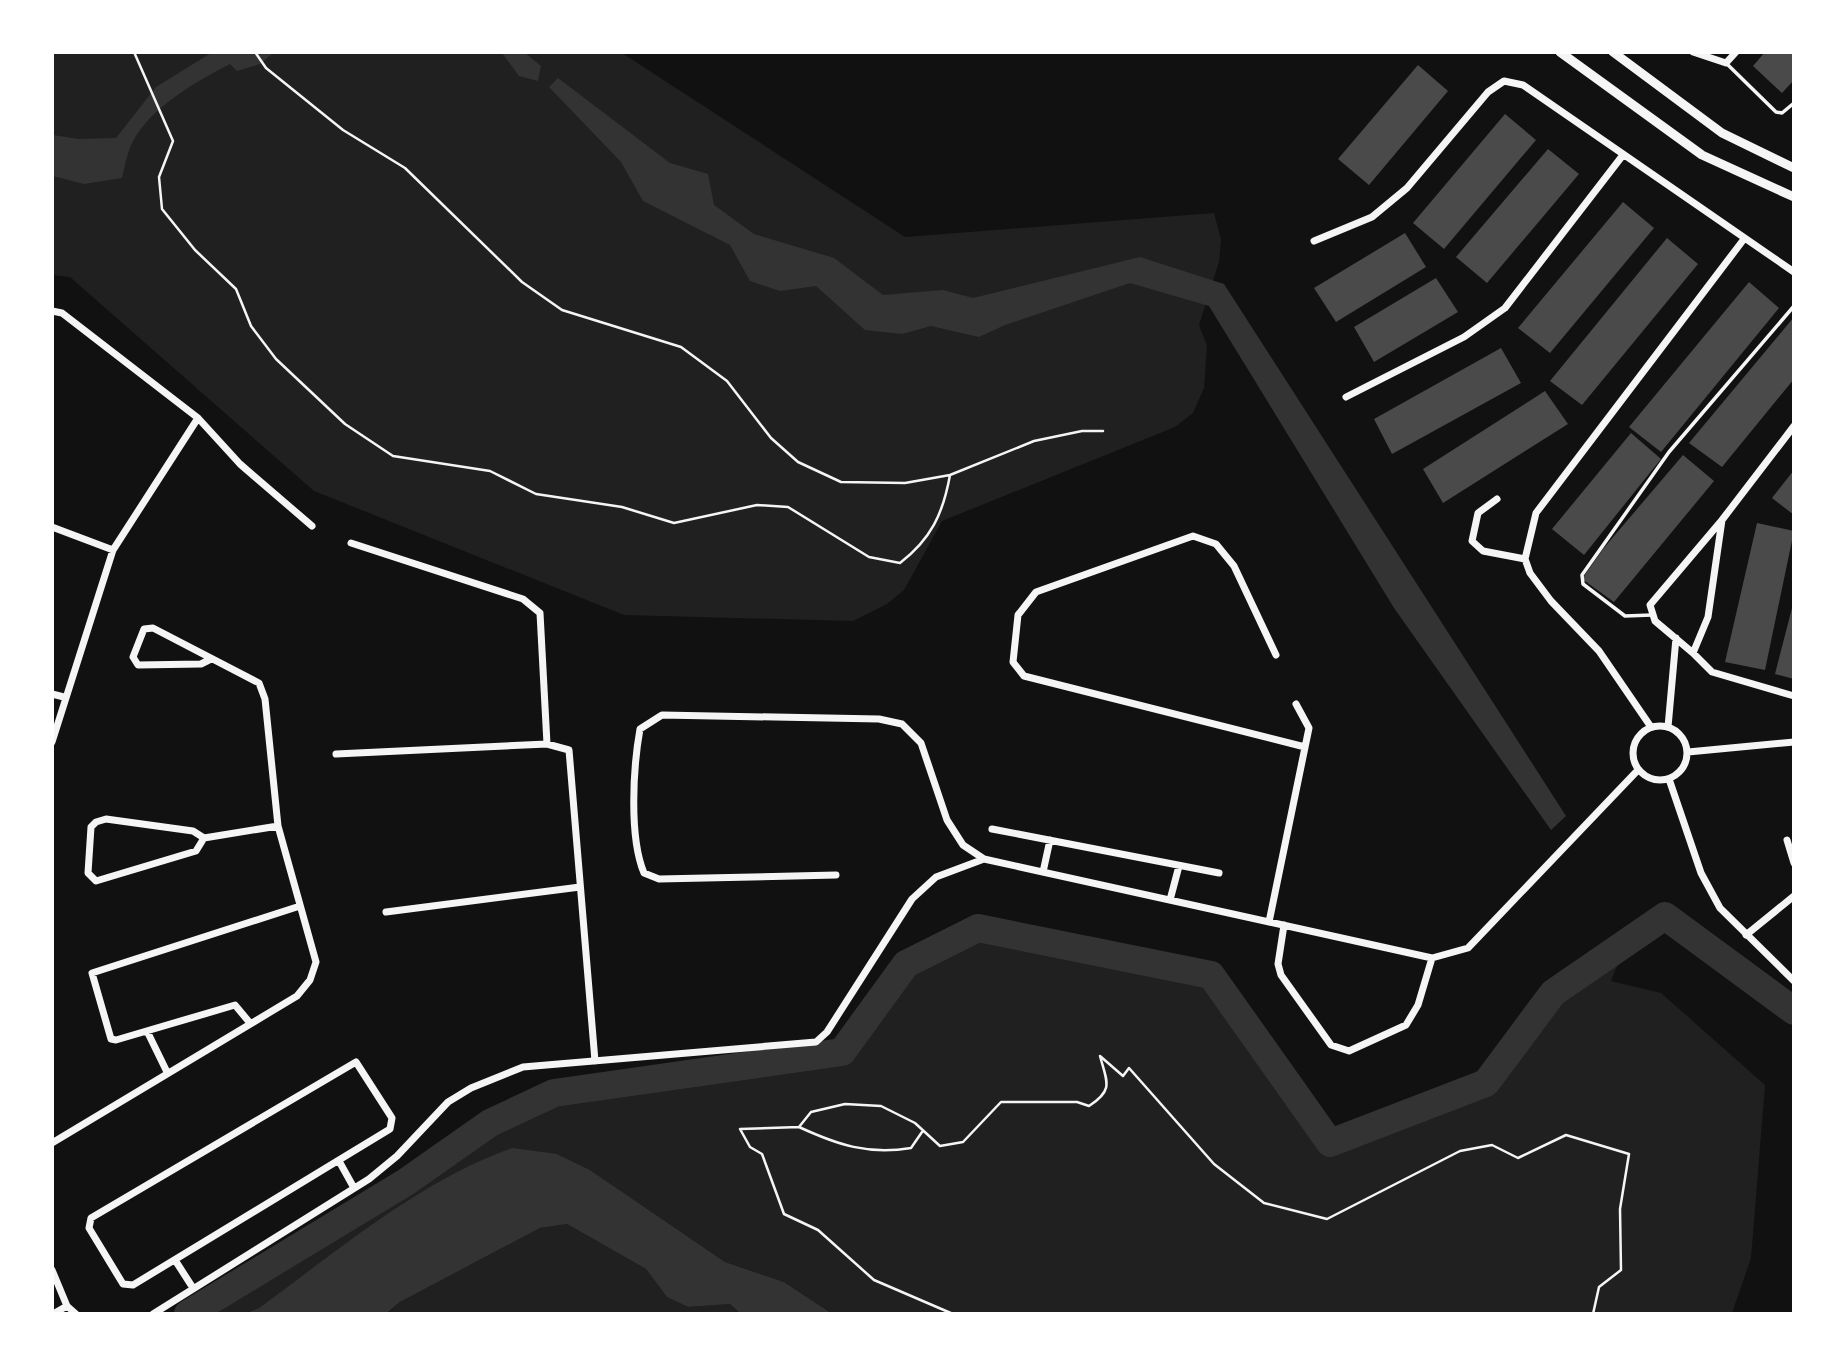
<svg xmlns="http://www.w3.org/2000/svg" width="1846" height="1366" font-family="'Source Sans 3',sans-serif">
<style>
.green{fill:#202020}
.water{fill:#333}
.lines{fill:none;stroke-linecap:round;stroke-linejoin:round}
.river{stroke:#333;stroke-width:28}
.building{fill:#4a4a4a}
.path{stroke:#f5f5f5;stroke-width:2.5}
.service{stroke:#f5f5f5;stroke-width:3.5}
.minor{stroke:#f5f5f5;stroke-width:7}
.tertiary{stroke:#f5f5f5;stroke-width:9}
</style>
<rect width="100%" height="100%" fill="#111"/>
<path class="green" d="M53 52 622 53 905 237 1214 213 1221 240 1219 262 1199 325 1207 346 1204 388 1193 413 1175 427 942 521 904 590 887 604 853 621 624 615 314 491 70 277 53 275Z
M978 928 1211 975 1330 1142 1485 1083 1553 993 1627 941 1611 981 1661 993 1765 1085 1751 1258 1732 1313H831L784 1282 725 1262 590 1170 557 1154 390 1214 259 1308 246 1313 188 1314 406 1182 490 1123 554 1093 842 1052 906 964Z
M567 1224 646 1269 667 1297 688 1307 730 1304 740 1313 387 1314 400 1302 540 1228Z"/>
<path class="water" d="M211 53H273L260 64 237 71 230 64C197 81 151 107 133 141 127 152 125 166 122 178L84 184 53 176V135L79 139 116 138 156 87Z
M502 53H525L541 66 538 81 519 76Z
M558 78 670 163 708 174 714 205 754 234 834 258 883 295 943 290 973 298 1140 257 1224 284 1566 816 1551 830 1394 608 1209 306 1130 283 1005 325 979 337 931 326 902 334 865 330 816 286 780 291 750 281 730 245 643 201 621 162 549 87Z
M512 1148 557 1154 590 1170 725 1262 784 1282 831 1313H740L730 1304 688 1307 667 1297 646 1269 567 1224 540 1228 400 1302 387 1313H246L259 1308C339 1250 419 1181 512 1148Z"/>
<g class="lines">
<path class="river" d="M188 1314 406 1182 490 1123 554 1093 842 1052 906 964 978 928 1211 975 1330 1143 1486 1083 1553 993 1665 916 1794 1011"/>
</g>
<path class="building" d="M1765 52H1794V80L1782 93 1753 66Z
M1418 65 1448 91 1369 185 1338 159Z
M1505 114 1536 140 1444 249 1413 223Z
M1548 149 1579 174 1487 283 1456 257Z
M1623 202 1654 228 1550 353 1518 328Z
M1405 233 1426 267 1336 322 1314 288Z
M1667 238 1698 264 1582 405 1550 381Z
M1436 278 1458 312 1374 362 1354 327Z
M1749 282 1779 308 1661 452 1629 427Z
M1794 317V379L1722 467 1689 443Z
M1501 348 1521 383 1392 454 1374 419Z
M1545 391 1568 424 1443 503 1423 469Z
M1631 433 1661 459 1584 555 1552 529Z
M1683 455 1714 481 1614 602 1582 579 1603 549Z
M1794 470V515L1772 498Z
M1757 523 1794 531 1765 670 1725 662Z
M1793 604H1794V679L1775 674Z"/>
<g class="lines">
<path class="path" d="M134 52 173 141 159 177 162 209 195 250 236 289 251 326 276 359 345 424 393 456 490 471 536 494 622 507 674 523 757 505 788 507 869 557 900 563C931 539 943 514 950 475
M255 52 266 68 343 130 405 168 522 282 562 310 681 347 727 381 771 438 798 462 841 482 905 483 950 475 1034 441 1082 431H1103
M799 1127C838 1145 868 1155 911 1148L922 1132
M571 1314H590
M953 1314 874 1280 818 1230 784 1214 762 1154 750 1147 740 1129 799 1127 811 1112 845 1104 881 1106 915 1123 940 1146 963 1142 1001 1102H1077L1089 1106C1114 1090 1107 1082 1100 1056L1123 1076 1129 1068 1214 1164 1264 1203 1327 1219 1460 1151 1492 1145 1518 1158 1566 1135 1629 1154 1620 1209 1621 1270 1599 1287 1593 1314"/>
<path class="service" d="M1726 63 1776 112 1782 113 1794 103
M1652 615 1625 616 1583 584 1582 575 1669 452 1794 306"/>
<path class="minor" d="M1693 52 1726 63 1736 52
M1314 241 1372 217 1407 188 1488 92 1504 81 1523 85 1794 272
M52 311 62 313 198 418 240 464 312 526
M1346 397 1464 337 1505 308 1623 155
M1497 499 1478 513 1472 541 1483 551 1525 559
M1722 520 1650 605 1655 621 1693 653 1708 617 1722 520 1794 426
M52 527 113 550
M351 543 523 599 540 613 547 744
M1693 653 1712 672 1794 696
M1276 655 1234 566 1216 544 1193 536 1036 592 1018 615 1013 662 1024 676 1305 747
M52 694 64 697
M1633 753a27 27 0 1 1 54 0a27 27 0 1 1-54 0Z
M1651 727 1599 651 1551 601 1530 573 1525 559 1536 513 1744 239
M1668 727 1676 638
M52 742 113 550 198 418
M1688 752 1794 742
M336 754 547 744 569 750 595 1061
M1669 779 1701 873 1720 908 1794 981
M992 829 1219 873
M204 838 196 851 96 881 88 873 91 827 96 822 106 819 193 831 204 838 278 826
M1787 840 1794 863
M1043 872 1050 840
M836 875 659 879 644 873C629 837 633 768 640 729L662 715 879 719 902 724 921 743 947 820 963 845 984 859 1432 958 1468 948 1638 770
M1170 900 1179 866
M386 912 580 887
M1269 922 1309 728 1296 704
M1284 925 1278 964 1281 975 1331 1045 1349 1051 1406 1025 1418 1005 1432 958
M1746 935 1794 896
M250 1023 235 1005 116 1040 111 1039 92 973 300 906
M147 1031 167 1072
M356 1062 392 1118 390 1129 133 1285 123 1284 89 1228 91 1218Z
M52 1143 297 996 310 980 316 962 278 826 265 699 259 683 153 628 144 629 133 657 138 665 201 664 209 660
M339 1161 354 1188
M175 1260 193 1288
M52 1270 67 1306 76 1314
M53 1314 67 1306
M153 1314 369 1179 397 1156 448 1102 471 1088 523 1067 816 1042 827 1032 912 899 936 877 984 859"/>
<path class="tertiary" d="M1560 52 1702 155 1794 197
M1613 52 1722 133 1794 168"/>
</g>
<rect width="1846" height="1366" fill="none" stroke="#ffffff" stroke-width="108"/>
</svg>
